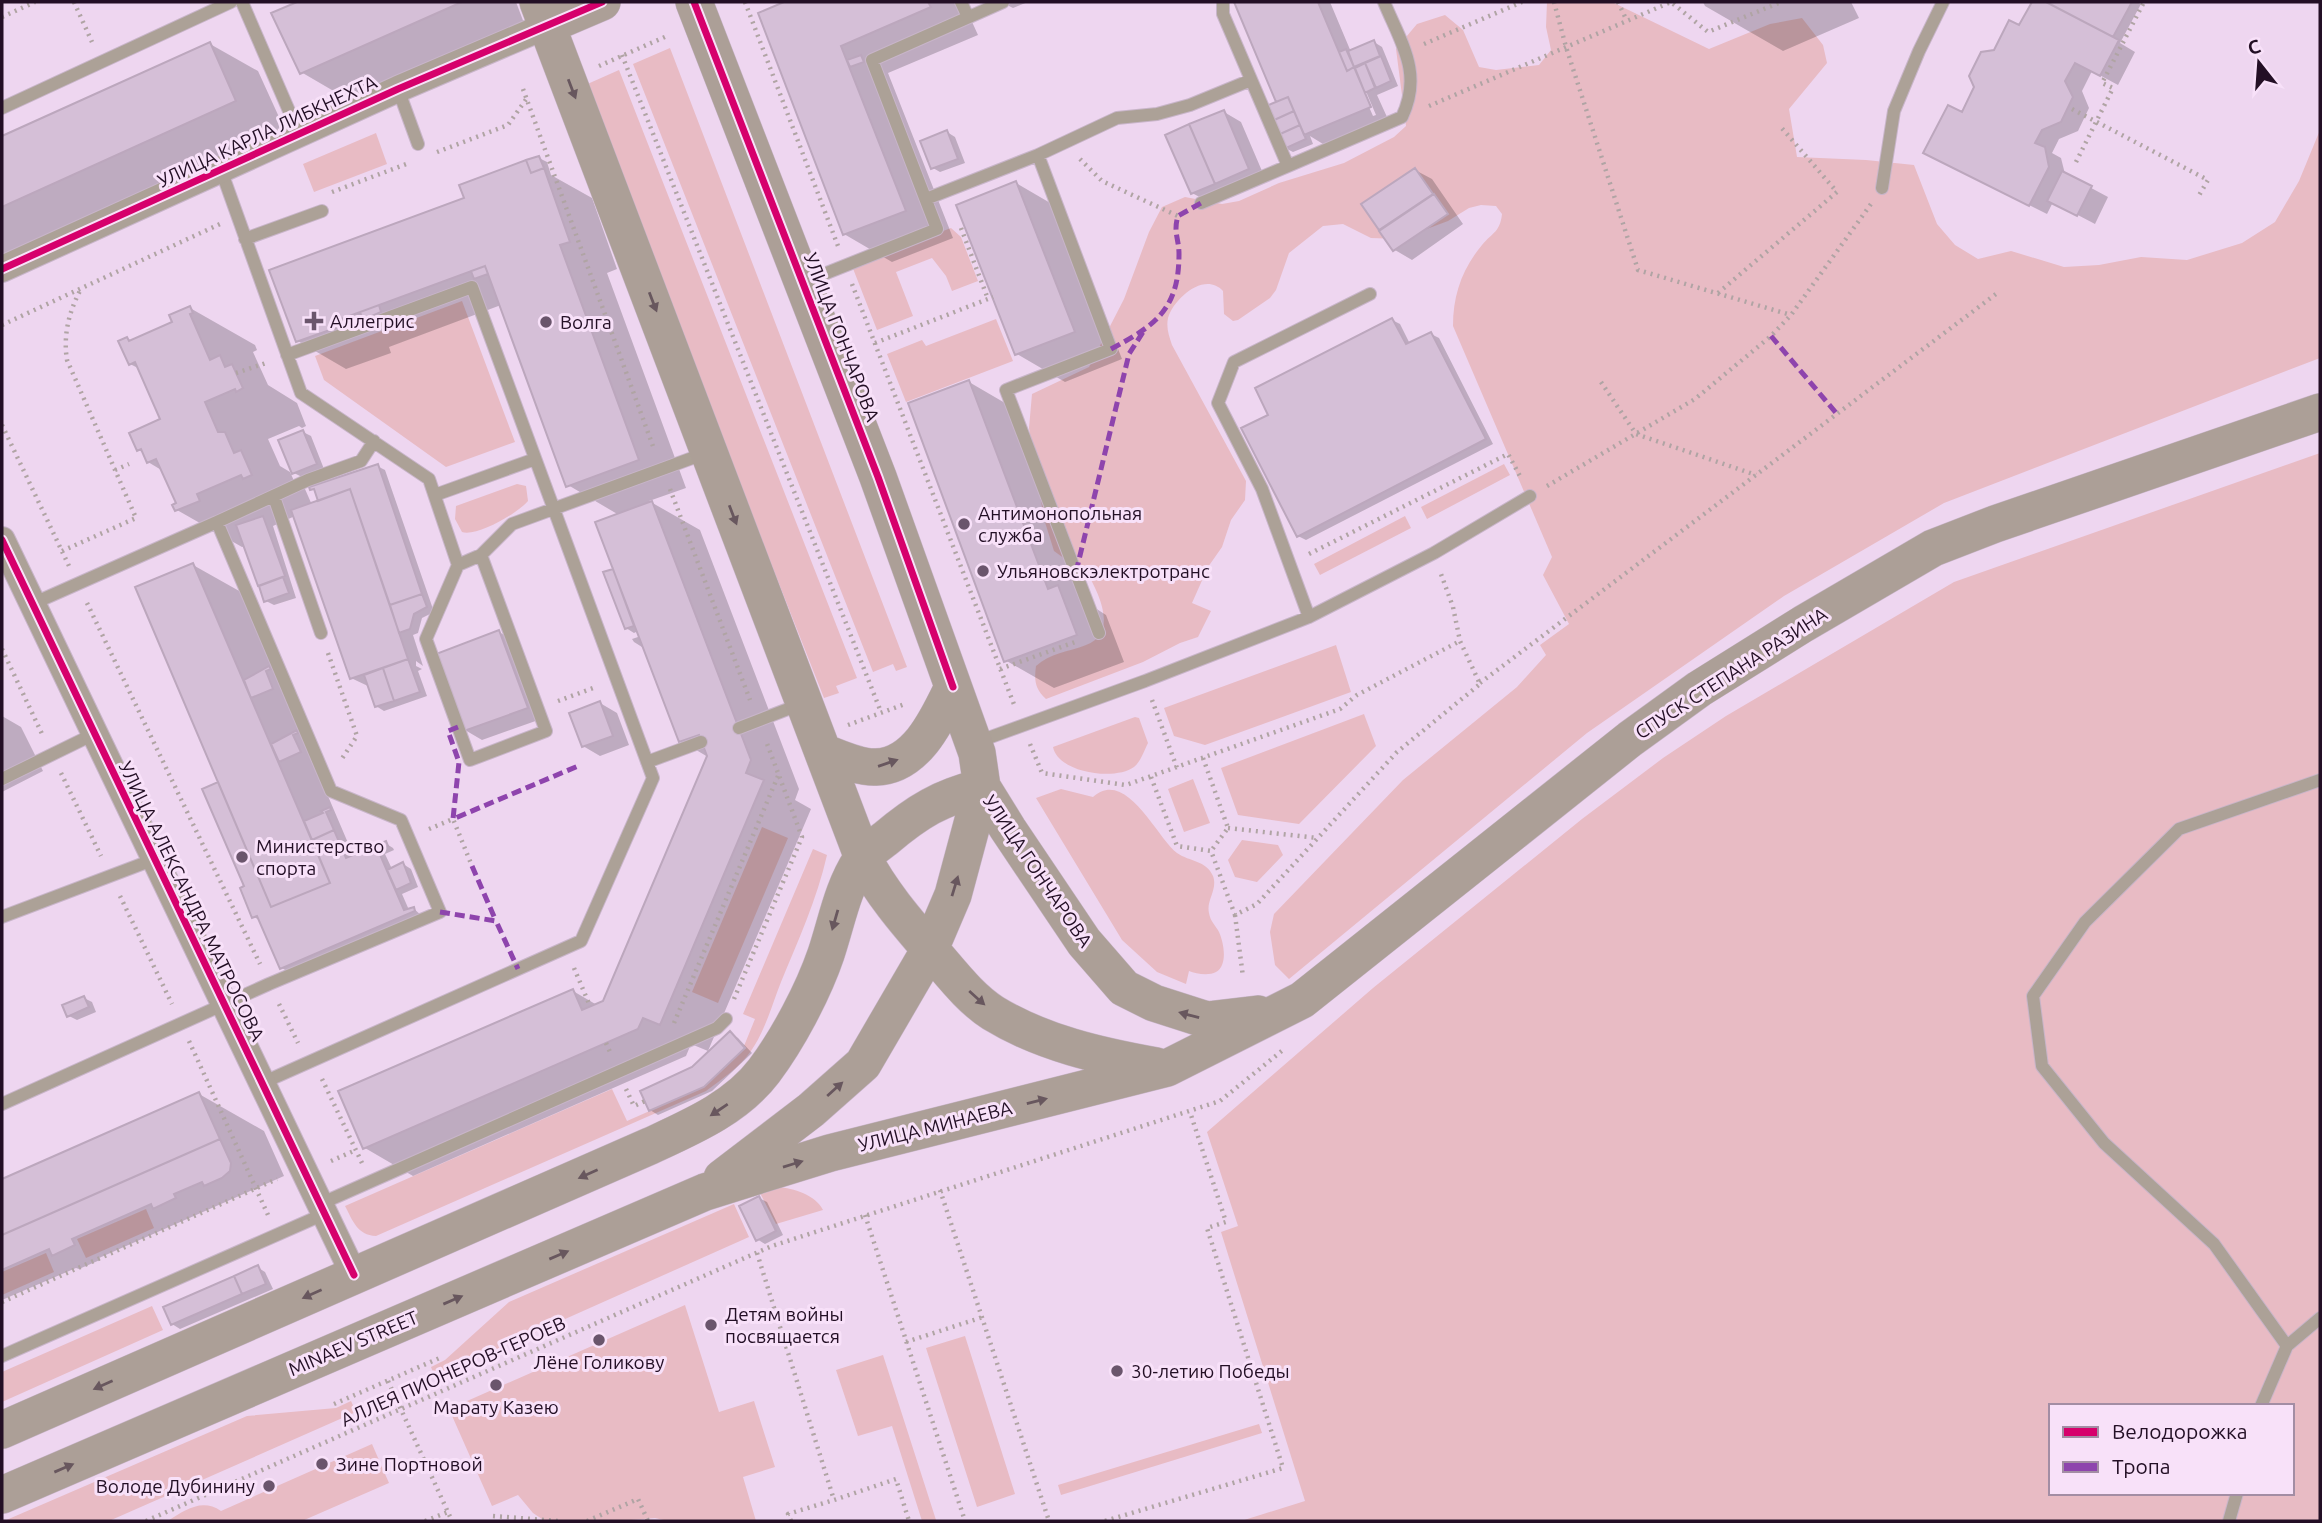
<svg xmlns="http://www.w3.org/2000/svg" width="2322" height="1523" font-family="Ubuntu,sans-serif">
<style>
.green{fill:#e8bbc4;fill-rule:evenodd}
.shadow{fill:#0003;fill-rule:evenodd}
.building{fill:#d5bfd7;stroke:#bca7bd;stroke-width:2}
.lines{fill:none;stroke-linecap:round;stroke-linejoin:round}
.lane-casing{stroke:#c8b5c9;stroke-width:14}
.street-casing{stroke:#c8b5c9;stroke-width:28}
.secondary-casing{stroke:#c8b5c9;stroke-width:38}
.path{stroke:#b0a4a4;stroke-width:4.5;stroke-dasharray:2 5;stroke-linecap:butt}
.lane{stroke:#aca197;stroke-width:12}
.street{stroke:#aca197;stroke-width:26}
.secondary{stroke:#ac9f97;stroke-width:37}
.quiet{stroke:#8e44ad;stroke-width:5;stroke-dasharray:10 5;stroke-linecap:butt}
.cycleway-casing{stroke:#f8e1f9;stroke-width:11}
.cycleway{stroke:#d6006c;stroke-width:7}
.oneway{fill:#68575e}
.poi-dot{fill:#6a556c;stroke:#f8e1f9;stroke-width:2.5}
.labels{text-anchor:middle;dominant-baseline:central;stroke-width:6;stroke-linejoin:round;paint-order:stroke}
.street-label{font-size:19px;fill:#230f25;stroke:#f8e1f9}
.poi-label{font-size:19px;fill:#230f25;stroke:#f8e1f9;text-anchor:start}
</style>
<rect width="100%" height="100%" fill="#eed6f0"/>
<path class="green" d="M1547 2H1612L1709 49 1770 24 1802 18 1823 45 1827 63 1789 109 1797 157 1866 160 1914 165 1937 224 1955 245 1978 259 2011 251 2064 267 2099 265 2141 257 2187 260 2242 243 2275 222 2299 181 2320 130V358L1944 503 1784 596 1587 733 1289 979 1275 965 1270 932 1274 914 1403 780 1517 687 1546 655 1540 645 1569 624 1543 575 1552 557 1453 326C1453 295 1462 269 1482 245 1493 232 1500 232 1502 214L1496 206 1481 205 1469 208 1448 221 1400 239 1371 238 1343 224 1323 226 1289 253 1276 290 1270 298 1238 320 1233 321 1224 314 1223 291C1205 271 1174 298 1168 318 1166 328 1169 336 1172 345L1246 481 1245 500 1231 520 1222 547 1208 567 1192 603 1211 611 1198 637 1180 643 1143 662 1046 699C1035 689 1034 680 1036 666 1050 653 1068 652 1086 645 1121 632 1096 587 1083 566L1065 559 1054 551 1044 519 1029 428 1032 394 1089 367 1124 299 1149 232 1162 207 1185 197 1222 204 1239 201 1279 183 1344 163 1394 137 1406 126 1396 49 1417 24 1445 15 1463 30 1479 67 1496 70 1539 65 1551 50 1546 27Z
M670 48 907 667 896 671 893 664 873 672 633 64Z
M619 70 857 678 836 686 839 693 824 698 583 86Z
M376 133 387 164 314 192 303 164Z
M951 228 961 237 978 281 952 291 946 276 932 258 896 272 913 316 877 330 852 266Z
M462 301 515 442 446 467 324 380 315 356Z
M996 319 1013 361 906 402 887 354 922 340 926 346Z
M2320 453V1521H1241L1305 1501 1221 1232 1238 1226 1207 1132 1373 988 1582 819 1663 758 1726 716 1954 582ZM2051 1406H2292V1493H2051Z
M1504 464 1510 475 1427 519 1421 507Z
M517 484 526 486 528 501C518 513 477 537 462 532L455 519 456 506Z
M1405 516 1411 528 1320 575 1314 564Z
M1336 645 1351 692 1205 745 1174 736 1164 708Z
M1364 714 1376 746 1299 824 1238 815 1221 768Z
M1135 717 1139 718 1148 743C1144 751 1141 761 1134 767 1115 781 1058 773 1053 747Z
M1193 779 1210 823 1184 832 1168 789Z
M1061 789 1093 797C1126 767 1157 838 1177 853 1190 862 1206 860 1213 876 1218 890 1206 900 1209 913 1210 921 1216 926 1219 932 1224 943 1228 965 1216 972 1209 976 1196 974 1189 971L1186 984 1157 972 1122 940 1036 798Z
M762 827 788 838 718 1003 692 992Z
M1242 840 1278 845 1283 855 1257 882 1235 877 1228 860Z
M813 849 827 855C817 899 798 941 781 982 772 1005 765 1031 751 1051 740 1067 722 1079 706 1091L376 1236C357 1235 353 1221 345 1206L612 1089 627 1121 704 1087 745 1048 744 1046 755 1019 743 1014Z
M778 1187C793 1188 816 1195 823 1210L776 1224 760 1193Z
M734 1204 749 1237 435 1377 431 1367 445 1360 509 1302Z
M146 1209 154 1228 86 1258 77 1239Z
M46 1253 54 1272 2 1295V1272Z
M685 1305 719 1412 754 1401 775 1467 743 1477 756 1521H668L655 1518 619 1521H545L533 1513 518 1495 492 1506 449 1409Z
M152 1306 163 1330 2 1402V1372Z
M965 1336 1015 1494 977 1507 926 1348Z
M883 1355 936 1520 922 1521 892 1426 858 1436 836 1370Z
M351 1401 356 1412 109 1521H4L247 1416 336 1408Z
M1259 1424 1262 1433 1061 1495 1058 1485Z
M372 1444 389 1483 302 1521H168C185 1510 202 1498 221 1511Z"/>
<path class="shadow" d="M302 2H516L524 23 349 100 301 72 274 14Z
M787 2H963L978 35 888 73 953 238 892 262 844 234 761 14Z
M1001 2H1028L1013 8Z
M1236 2H1330L1351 52 1374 42 1382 47 1398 86 1377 95 1387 117 1323 144 1310 136 1313 144 1293 152 1285 148 1278 101ZM1355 75H1359L1376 115 1373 116Z
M1703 2H1851L1859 18 1783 51 1705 6Z
M2034 2H2137L2141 4 2120 43 2135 52 2118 85 2092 71 2082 91 2089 108 2078 131 2059 139 2052 153 2061 158 2065 174 2108 197 2095 224 2053 202 2047 214 1942 161 1963 114 1995 52 2020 28Z
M210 44 258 71 284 128 2 256V138Z
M1224 112 1241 122 1265 178 1209 202 1192 193Z
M947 132 955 137 965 163 940 172 933 168Z
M539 158 547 162 551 175 592 198 617 269 607 273 686 488 649 501 700 530 799 789 795 800 811 809 708 1051 691 1044 686 1056 413 1176 365 1148 573 991 597 1005 604 1002 708 757 681 741 644 646 642 647 634 642 632 639 638 637 642 640 638 631 634 633 626 628 612 571 616 573 619 515 568 485 501 305 389 347 391 353 346 369 298 341 466 200Z
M1415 170 1432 179 1463 224 1412 260 1395 250 1363 205Z
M1016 183 1064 211 1122 359 1065 382 1017 354Z
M190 308 255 345 257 350 253 352 268 385 297 403 306 426 302 428 299 426 268 439 280 466 290 472 295 483 305 489 312 505 377 466 385 470 434 612 422 618 418 633 413 635 423 666 416 661V666L422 669 418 671 427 696 384 711 376 706 370 687 351 678 295 516 273 526 296 598 274 605 266 601 246 546 242 547 177 510 178 504 163 471 148 462 145 453 138 450 162 419 140 369 130 364 127 339 132 342 174 323Z
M1392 320 1400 324 1410 344 1431 334 1439 338 1493 444 1306 540 1298 536 1271 415Z
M969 382 1017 410 1092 606 1106 615 1124 662 1054 688 1005 660Z
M303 432 311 436 324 469 302 477 294 473Z
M193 565 241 592 354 857 385 843 393 848 394 850 385 854 392 869 403 864 411 869 418 887 402 894 409 910 413 908 422 916 290 973 282 968 261 921 254 917 220 783Z
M499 632 516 642 544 718 482 740 465 730Z
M600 703 617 713 629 745 600 756 583 746Z
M2 716 21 727 43 771 2 792Z
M84 998 92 1002 96 1012 77 1020 69 1016Z
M730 1033 738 1038 752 1053 712 1091 658 1115 650 1110Z
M199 1094 264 1131 284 1176 99 1258 100 1260 79 1269 76 1268 2 1300V1181Z
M759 1198 767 1202 783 1235 765 1244 757 1239Z
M257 1267 265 1272 273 1289 180 1329 172 1324Z"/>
<path class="building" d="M297 2H462L300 74 271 13Z
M784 2H928L931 7 841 46 906 211 843 235 758 13Z
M1234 2H1318L1347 71 1354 67 1371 107 1304 135 1288 97 1276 102Z
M2032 2H2046L2119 40 2100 76 2075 63 2065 81 2073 97 2061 122 2042 130 2035 143 2045 147 2049 167 2029 206 1923 153 1948 105 1962 112 1974 87 1969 76 1981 52 1994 50 2009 20 2019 25Z
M2046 2H2132L2113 37Z
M1374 40 1380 56 1354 67 1348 51Z
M210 42 236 101 2 207V136Z
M1346 49 1354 67 1347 71 1339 52Z
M861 55 864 62 850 67 847 60Z
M1381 56 1391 81 1376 88 1365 63Z
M1365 63 1375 88 1365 93 1355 68Z
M1288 97 1294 111 1272 121 1266 106Z
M1224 110 1249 169 1215 184 1189 124Z
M1294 111 1300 125 1278 135 1272 121Z
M1189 124 1215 184 1191 194 1165 135Z
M1300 125 1306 139 1284 149 1278 135Z
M947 130 958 159 931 169 920 141Z
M539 156 544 168 531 173 526 160Z
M526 160 531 173 544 168 570 242 560 245 639 460 566 487 485 266 341 319 344 325 296 342 269 270 464 198 459 185Z
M1415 168 1433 194 1379 230 1361 204Z
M2062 171 2092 186 2077 216 2047 201Z
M1016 181 1075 332 1015 355 956 205Z
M1434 194 1448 214 1393 251 1379 231Z
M485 266 488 274 474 279 471 271Z
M379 305 381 312 363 320 360 312Z
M190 306 193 313 190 314 210 360 220 355 225 367 232 364 243 388 236 392 235 389 205 402 218 432H225L234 453 241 450 252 475 243 479 241 475 197 494 200 501 175 511 172 505 176 503 156 459 147 463 141 449 137 451 129 433 160 419 135 362 129 365 118 341 127 337 129 341 172 322 169 315Z
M1392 318 1406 344 1431 332 1486 439 1297 537 1241 428 1268 415 1255 388Z
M969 380 1048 589 1058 585 1077 635 1004 662 908 403Z
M303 430 317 464 292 474 278 440Z
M378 464 422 594 390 605 350 489 318 501 314 489 310 490 309 487Z
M350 489 408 659 350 679 291 510Z
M652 501 751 760 746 773 764 780 660 1025 643 1018 638 1029 363 1149 338 1091 573 989 582 1010 603 1001 707 756 699 735 679 742 595 522Z
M263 516 285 576 258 586 236 525Z
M193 563 330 883 271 907 135 587Z
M613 569 634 626 625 629 603 572Z
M283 577 289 593 264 602 259 586Z
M422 594 427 607 414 614 410 629 399 633 390 605Z
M499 630 528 708 464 731 436 654Z
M408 659 420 692 394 701 383 668Z
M269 666 271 669 266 671 273 689 251 698 244 680Z
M383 668 394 701 375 707 364 675Z
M600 701 613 736 582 747 569 713Z
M297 730 298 733 293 735 301 752 279 762 271 744Z
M218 782 271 907 330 883 312 840 334 830 346 858 386 841 388 846 378 850 404 910 414 907 415 911 280 969 257 916 252 918 240 888 244 886 202 789Z
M330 807 331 810 326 812 334 830 312 840 304 821 323 813 321 811Z
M403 862 411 883 396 890 387 870Z
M84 996 89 1007 67 1017 62 1005Z
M730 1031 745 1048 704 1087 649 1111 640 1091 692 1067Z
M199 1092 220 1139 2 1235V1179Z
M220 1139 231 1163 230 1171 222 1178 204 1186 202 1182 174 1194 176 1198 153 1209 151 1204 72 1239 75 1245 52 1256 49 1249 2 1270V1235Z
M759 1196 776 1231 756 1241 739 1206Z
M258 1265 266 1284 242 1294 234 1276Z
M234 1276 242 1294 171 1325 163 1307Z"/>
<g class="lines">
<defs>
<path id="lane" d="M242 2 299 134
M961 2 968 17
M398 89 418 144
M2 108 231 2
M1038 155 1117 118 1157 114 1190 105 1251 80
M1288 166 1402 117C1423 73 1401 43 1384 2
M221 170 301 393 429 479 458 565
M1882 188 1894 111 1919 51 1943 2
M926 199 1038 155 1111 349 1006 390 1099 633
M1201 203 1288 166 1223 14V2
M245 239 322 211
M804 282 937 229 872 60 1003 2
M435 495 535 459
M274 497 321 633
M217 522 308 480 361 461 374 441
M481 555 546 731 470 760 426 639 458 565 481 555 512 524 706 453
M1309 617 1262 489 1218 403 1234 362 1370 294
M739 728 801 704
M977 742 1145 681 1309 617 1434 553 1530 496
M647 762 701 742
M2 779 94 734
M2 917 155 859
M262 1083 581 941 653 778 472 287 287 355
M2 1104 269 984 440 912 401 820 331 791 217 522 32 604
M320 1204 717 1028 726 1019
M2287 1346 2214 1244 2104 1143 2042 1066 2033 996 2085 922 2179 829 2320 780
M2 1356 324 1214
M2261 1406 2287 1346 2320 1318
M2229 1521 2237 1493"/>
<path id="street" d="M2 269 398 89 548 25
M2 540 354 1275"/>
<path id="secondary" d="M538 2 863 858C881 892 904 919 929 948 949 970 968 997 993 1013 1042 1043 1100 1056 1156 1066
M694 2 878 477 977 753 982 787 1008 829 1084 942 1124 988 1154 1003 1207 1020 1258 1014
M548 25 602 2
M823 752C839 758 859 768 876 767 917 766 938 718 953 687
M722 1178 811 1110 863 1064 930 949 953 895 982 787
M2 1430 650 1146C691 1127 736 1108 764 1071 788 1039 813 992 826 954 837 921 842 889 861 860 867 852 877 845 885 839 918 811 940 798 982 787
M2 1495 705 1192 830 1153 1167 1068 1302 1000 1630 739 1699 689 1803 624 1933 548 1995 524 2320 412"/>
</defs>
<use href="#lane" class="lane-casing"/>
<use href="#street" class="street-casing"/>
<use href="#secondary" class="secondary-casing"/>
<path class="path" d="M74 2 92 42
M745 2 838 246
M1554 2 1566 47 1638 270 1791 315
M1618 2 1627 21
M2 17 35 2
M1424 44 1522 2
M622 55 881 712
M599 66 667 36
M523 89 654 449
M1429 106 1671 2 1708 32 1781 2
M2072 109 2208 180 2198 197
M437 152 508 125 527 98
M1080 159 1102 181 1178 216
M2076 162 2113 88 2102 83 2144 2
M332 192 409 163
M961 228 988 299
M852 284 1015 707
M1718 293 1837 192 1780 126
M2 325 220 224
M875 343 993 297
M236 373 269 362
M1601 382 1636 434 1756 475
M2 425 69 566
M115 470 129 464
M1547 486 1695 399 1771 336 1791 315 1871 204
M670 489 750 700
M62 551 136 518 67 360C63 335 69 311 81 289
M1309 554 1508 454 1521 478
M87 603 260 964
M2 649 43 736
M328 653 357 736 341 760
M1000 669 1078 641
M1480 683 1996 294
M1152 700 1177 768
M558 701 596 687
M848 725 905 704
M1030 744 1042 773 1126 785 1340 709 1357 695 1460 641
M1203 758 1228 828 1211 851
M61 773 101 856
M1151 777 1177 846 1211 851 1235 915 1257 904 1397 752 1480 684 1460 641 1453 607 1441 574
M1228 828 1317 838
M429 829 453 819 472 866
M120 896 172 1004
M1235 915 1243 977
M574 968 590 1006
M734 999 802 837 766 741
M279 1004 298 1043
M674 1023 778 776
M189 1041 268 1215
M606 1043 610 1052
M322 1079 362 1163
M626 1089 634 1106 645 1101
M331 1161 356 1150
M940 1190 1049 1521
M865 1215 965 1521
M757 1253 834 1500 896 1479 909 1521
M2 1302 277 1179
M906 1342 983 1317
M388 1381 452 1521
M334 1404 442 1357
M493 1516 558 1521
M146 1521 772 1246 1220 1101 1283 1050
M425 1521 448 1512
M587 1521 638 1499 648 1521
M791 1521 788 1514 834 1500
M1105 1521 1283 1468 1207 1228 1226 1222 1190 1112"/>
<use href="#lane" class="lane"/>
<use href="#street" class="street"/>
<use href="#secondary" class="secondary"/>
<path class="quiet" d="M1771 336 1837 414
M1111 349C1156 325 1179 309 1179 254 1179 239 1173 232 1178 216L1201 203
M1076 572 1129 354 1143 332
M458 727 448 731 459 762 453 819 578 766
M472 866 496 921
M440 912 496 921 518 969"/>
<defs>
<path id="cycleway" d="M694 2 878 477 953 687
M2 269 398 89 602 2
M2 540 354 1275"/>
</defs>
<use href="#cycleway" class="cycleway-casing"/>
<use href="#cycleway" class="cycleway"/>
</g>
<defs><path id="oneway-solid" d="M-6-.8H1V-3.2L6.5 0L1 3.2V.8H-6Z" transform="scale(1.75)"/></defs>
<g class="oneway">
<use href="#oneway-solid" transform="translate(572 89) rotate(69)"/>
<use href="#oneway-solid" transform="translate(653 302) rotate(69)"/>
<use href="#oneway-solid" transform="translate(733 515) rotate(69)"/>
<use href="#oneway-solid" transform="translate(888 763) rotate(-19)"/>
<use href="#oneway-solid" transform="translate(955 886) rotate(-73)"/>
<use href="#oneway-solid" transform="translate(835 920) rotate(106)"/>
<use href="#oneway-solid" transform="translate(977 998) rotate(42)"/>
<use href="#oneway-solid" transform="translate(1189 1015) rotate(-165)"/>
<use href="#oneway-solid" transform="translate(835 1089) rotate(-42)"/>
<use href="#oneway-solid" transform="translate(1037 1101) rotate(-14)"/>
<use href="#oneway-solid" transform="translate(719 1110) rotate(146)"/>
<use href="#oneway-solid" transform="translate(793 1164) rotate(-17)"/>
<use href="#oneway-solid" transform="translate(588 1174) rotate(156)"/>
<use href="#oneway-solid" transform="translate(559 1255) rotate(-23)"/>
<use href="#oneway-solid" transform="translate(312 1294) rotate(156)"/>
<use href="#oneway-solid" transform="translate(453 1300) rotate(-23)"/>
<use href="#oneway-solid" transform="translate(103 1385) rotate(156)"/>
<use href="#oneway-solid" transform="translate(64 1468) rotate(-23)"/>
</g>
<g class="poi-dot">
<path d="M310.5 310.5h7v7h7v7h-7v7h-7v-7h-7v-7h7z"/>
<circle cx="546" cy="322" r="7"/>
<circle cx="964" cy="524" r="7"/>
<circle cx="983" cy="571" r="7"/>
<circle cx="242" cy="857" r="7"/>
<circle cx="711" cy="1325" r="7"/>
<circle cx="599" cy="1340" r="7"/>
<circle cx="1117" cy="1371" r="7"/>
<circle cx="496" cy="1385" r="7"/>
<circle cx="322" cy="1464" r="7"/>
<circle cx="269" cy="1486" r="7"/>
</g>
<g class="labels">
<g class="street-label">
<text transform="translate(267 131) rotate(-25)">УЛИЦА КАРЛА ЛИБКНЕХТА</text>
<text transform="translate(842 337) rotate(69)">УЛИЦА ГОНЧАРОВА</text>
<text transform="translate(1731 673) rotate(-33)">СПУСК СТЕПАНА РАЗИНА</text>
<text transform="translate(1038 871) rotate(56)">УЛИЦА ГОНЧАРОВА</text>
<text transform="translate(192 901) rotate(64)">УЛИЦА АЛЕКСАНДРА МАТРОСОВА</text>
<text transform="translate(935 1126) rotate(-14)">УЛИЦА МИНАЕВА</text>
<text transform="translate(353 1343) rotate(-23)">MINAEV STREET</text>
<text transform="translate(453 1371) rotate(-24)">АЛЛЕЯ ПИОНЕРОВ-ГЕРОЕВ</text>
</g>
<g class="poi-label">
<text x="330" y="321">Аллегрис</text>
<text x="560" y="322">Волга</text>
<text x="978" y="513">Антимонопольная<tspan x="978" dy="22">служба</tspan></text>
<text x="997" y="571">Ульяновскэлектротранс</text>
<text x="256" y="846">Министерство<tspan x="256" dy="22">спорта</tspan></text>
<text x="725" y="1314">Детям войны<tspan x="725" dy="22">посвящается</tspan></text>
<text x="599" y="1362" text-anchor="middle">Лёне Голикову</text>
<text x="1131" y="1371">30-летию Победы</text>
<text x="496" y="1407" text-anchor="middle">Марату Казею</text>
<text x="336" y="1464">Зине Портновой</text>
<text x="255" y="1486" text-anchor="end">Володе Дубинину</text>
</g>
</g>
<rect width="2322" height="1523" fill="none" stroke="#230f25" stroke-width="7"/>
<rect x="2049" y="1404" width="245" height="91" fill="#f8e1f9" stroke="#a38da4" stroke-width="2"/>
<rect x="2063" y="1427" width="35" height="10" fill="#d6006c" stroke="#a38da4" stroke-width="2"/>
<text x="2112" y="1439" font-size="21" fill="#230f25">Велодорожка</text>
<rect x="2063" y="1462" width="35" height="10" fill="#8e44ad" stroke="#a38da4" stroke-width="2"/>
<text x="2112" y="1474" font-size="21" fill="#230f25">Тропа</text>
<g transform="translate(2259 63) rotate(343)" stroke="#f8e1f9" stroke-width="5" paint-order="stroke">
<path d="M0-5L12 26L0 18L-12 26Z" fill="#230f25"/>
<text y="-10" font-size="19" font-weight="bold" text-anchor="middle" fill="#230f25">С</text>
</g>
</svg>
